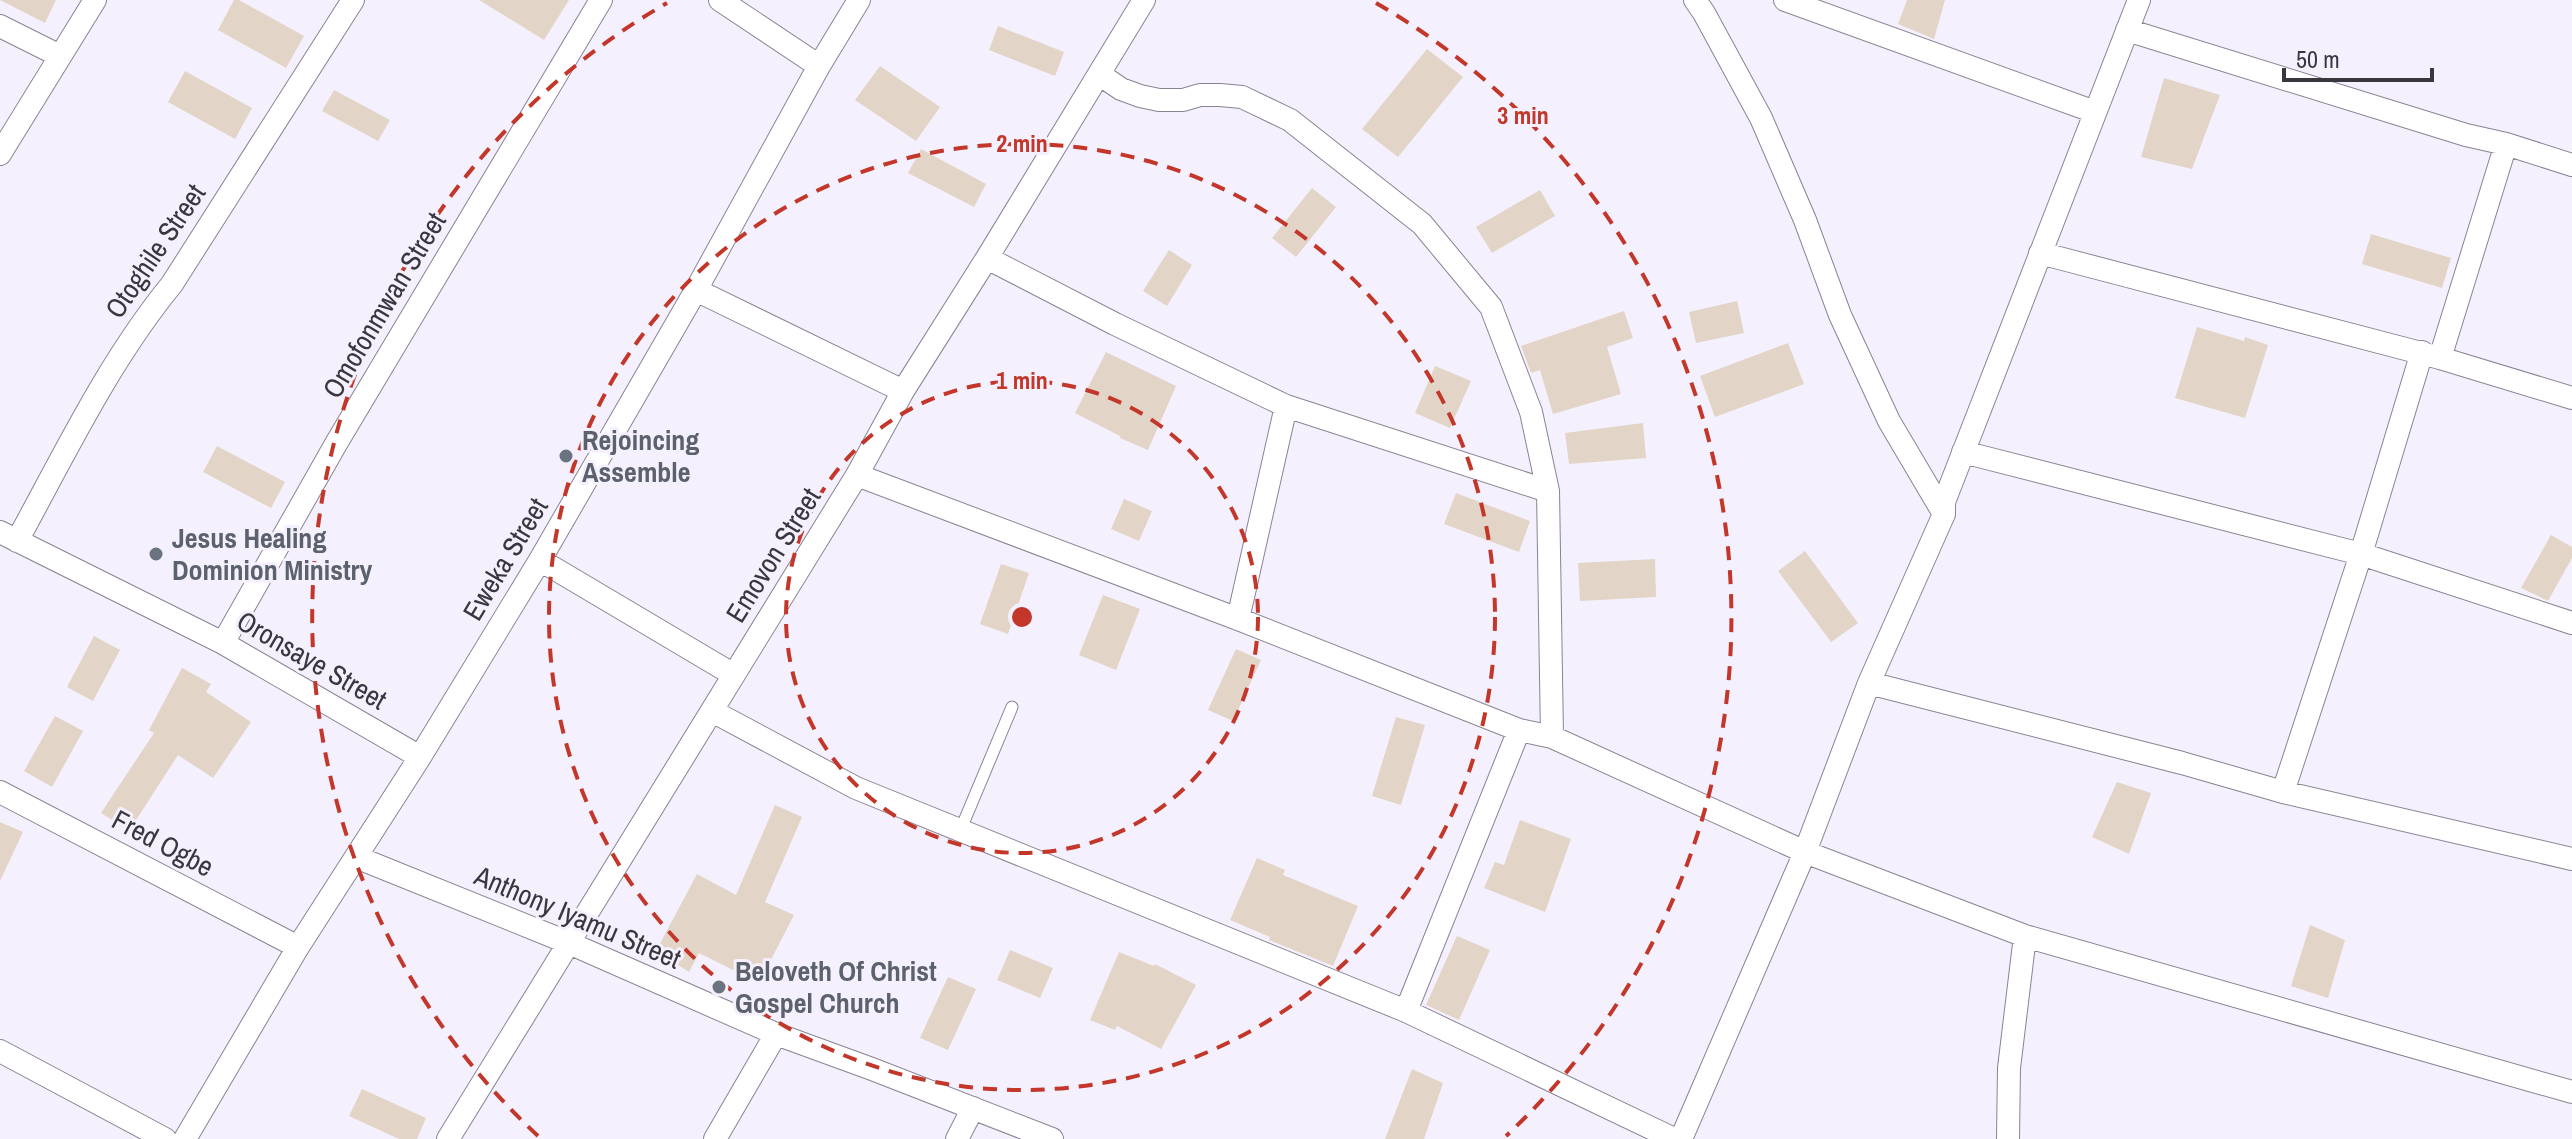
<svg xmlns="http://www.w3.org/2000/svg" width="2572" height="1139" font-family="'Archivo Narrow',sans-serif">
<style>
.building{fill:#e2d5c7}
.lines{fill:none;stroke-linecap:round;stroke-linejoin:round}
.service-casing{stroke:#8a8393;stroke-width:13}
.minor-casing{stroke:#8a8393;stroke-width:24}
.service{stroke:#fff;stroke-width:11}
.minor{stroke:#fff;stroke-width:22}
.ring{fill:none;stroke:#c3362a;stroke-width:4;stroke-dasharray:14 10}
.worship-dot{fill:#6b7280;stroke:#f5f0fd;stroke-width:3}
.labels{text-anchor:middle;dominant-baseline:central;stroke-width:6;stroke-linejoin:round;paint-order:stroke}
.street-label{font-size:28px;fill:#39373d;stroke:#f5f0fd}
.worship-label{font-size:28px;font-weight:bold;fill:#5b616d;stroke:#f5f0fd;text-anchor:start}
.centre{fill:#c3362a;stroke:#f5f0fd;stroke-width:4}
.ring-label{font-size:24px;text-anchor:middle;font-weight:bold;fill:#c3362a;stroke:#f5f0fd;stroke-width:6;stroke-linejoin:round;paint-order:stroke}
</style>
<rect width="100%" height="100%" fill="#f5f0fd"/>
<path class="building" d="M0 0H56L45 23Z
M234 0H239L304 36 286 68 218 30Z
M479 0H569L544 40Z
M1907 0H1945L1934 39 1898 24Z
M998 26 1064 52 1055 76 989 50Z
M1427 49 1463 77 1398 157 1362 129Z
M880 66 940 107 916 141 855 100Z
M185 71 252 108 235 139 168 102Z
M2164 78 2220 95 2192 169 2141 157Z
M334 90 390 120 378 141 322 111Z
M921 149 986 184 974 207 908 173Z
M1312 188 1336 207 1296 257 1272 238Z
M1540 190 1555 216 1492 253 1476 227Z
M2371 234 2451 258 2442 288 2362 264Z
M1169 250 1192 265 1167 306 1143 291Z
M1737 301 1744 333 1696 343 1689 312Z
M1624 311 1633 338 1607 347 1621 394 1553 414 1540 370 1531 373 1521 346Z
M2197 327 2244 341 2245 337 2268 345 2245 418 2175 398Z
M1788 343 1804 384 1715 417 1700 376Z
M1106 352 1176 386 1148 450 1120 438V436L1075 413Z
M1435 366 1471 381 1450 428 1415 413Z
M1643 423 1646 458 1569 464 1565 433Z
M217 446 285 482 271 508 203 472Z
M1456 493 1530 521 1519 552 1444 524Z
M1124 499 1152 511 1139 541 1111 529Z
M2551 535 2572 547V558L2548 601 2521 588Z
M1805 551 1858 623 1831 642 1778 571Z
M1655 559 1656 597 1580 601 1578 563Z
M1001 564 1029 573 1008 634 980 624Z
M1103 595 1140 609 1116 670 1079 655Z
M94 636 120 650 93 701 67 687Z
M1236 649 1261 660 1233 721 1208 710Z
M182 668 211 684 206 692 251 722 213 778 178 755 129 831 101 813 154 733 149 730Z
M55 716 83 731 52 787 24 771Z
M1396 717 1425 725 1401 805 1372 796Z
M2117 782 2151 793 2129 854 2092 837Z
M775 805 802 817 765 902 794 915 759 983 699 953 689 972 656 951 697 874 736 895Z
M1520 820 1571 839 1545 912 1484 888 1495 862 1504 865Z
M0 822 23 832 0 881Z
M1257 858 1285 870 1283 875 1358 906 1333 966 1269 940 1270 937 1230 920Z
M2310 925 2345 940 2328 998 2291 986Z
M1457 936 1490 950 1459 1020 1426 1005Z
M1010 950 1053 968 1040 998 997 980Z
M1119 952 1154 966 1155 964 1196 985 1161 1049 1117 1026 1115 1030 1090 1020Z
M948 977 976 989 948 1050 920 1038Z
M1412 1069 1443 1083 1424 1139H1385Z
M362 1089 426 1118 417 1139H399L349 1116Z"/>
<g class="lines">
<defs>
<path id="service" d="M960 831 1012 707"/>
<path id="minor" d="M720 0 819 66
M1695 0 1704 13 1761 118 1805 220 1840 315 1889 421 1944 514
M1785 0 2095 112
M0 26 60 56
M2127 30 2466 135 2506 144
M1099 74 1121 89 1140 96 1159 100H1183L1200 95H1220L1242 97 1290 120 1422 224 1491 307 1531 412 1548 491 1552 737
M0 154 95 0
M2040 253 2440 358 2506 144 2572 165
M987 258 1115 324 1286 406 1548 491
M696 290 903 391
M2440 358 2572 398
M1963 452 2361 554 2572 623
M857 475 1238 619 1519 730 1552 737 1805 852 2025 936 2572 1092
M0 532 223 643 420 757
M17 541C65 453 109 361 172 284L353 0
M540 560 734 675
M1238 619 1286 406
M223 643 337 442 601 0
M1869 683 2182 763 2283 792 2572 859
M712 711 856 788 1406 1011 1674 1139
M0 792 298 947
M2283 792 2361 554 2422 352
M356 857 569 943 776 1034 872 1069 1052 1139
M1406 1011 1519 730
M0 1051 165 1139
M185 1139 298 947 420 757 540 560 696 290 819 66 859 0
M448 1139 857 475 903 391 987 258 1144 0
M715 1139 776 1034
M957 1139 973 1108
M1681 1139 1805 852 1869 683 1944 514V502L2139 0
M2008 1139 2009 1068 2025 936"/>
</defs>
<use href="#service" class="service-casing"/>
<use href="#minor" class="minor-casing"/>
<use href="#service" class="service"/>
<use href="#minor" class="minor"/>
</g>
<g class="ring">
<circle cx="1022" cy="617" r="236"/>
<circle cx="1022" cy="617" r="473"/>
<path d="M538 1136A709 709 0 0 1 667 3M1376 3A709 709 0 0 1 1506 1136"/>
</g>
<g class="worship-dot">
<circle cx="566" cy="456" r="8"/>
<circle cx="156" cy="554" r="8"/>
<circle cx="719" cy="987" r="8"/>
</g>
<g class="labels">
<g class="street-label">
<text transform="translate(155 251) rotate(-56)">Otoghile Street</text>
<text transform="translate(384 305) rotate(-59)">Omofonmwan Street</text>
<text transform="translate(773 555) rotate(-58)">Emovon Street</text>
<text transform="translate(505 559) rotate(-59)">Eweka Street</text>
<text transform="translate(312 660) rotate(30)">Oronsaye Street</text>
<text transform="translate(163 843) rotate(28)">Fred Ogbe</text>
<text transform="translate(578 917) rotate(23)">Anthony Iyamu Street</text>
</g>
<g class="worship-label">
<text x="582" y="440">Rejoincing<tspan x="582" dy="32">Assemble</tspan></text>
<text x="172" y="538">Jesus Healing<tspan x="172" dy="32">Dominion Ministry</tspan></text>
<text x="735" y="971">Beloveth Of Christ<tspan x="735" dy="32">Gospel Church</tspan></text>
</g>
</g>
<circle cx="1022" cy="617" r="12" class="centre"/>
<g class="ring-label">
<text x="1523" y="124">3 min</text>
<text x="1022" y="152">2 min</text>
<text x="1022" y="389">1 min</text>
</g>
<path d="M2284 68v12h148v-12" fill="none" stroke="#39373d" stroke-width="4"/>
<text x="2296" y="68" font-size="24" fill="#39373d" stroke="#f5f0fd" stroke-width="6" paint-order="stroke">50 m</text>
</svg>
